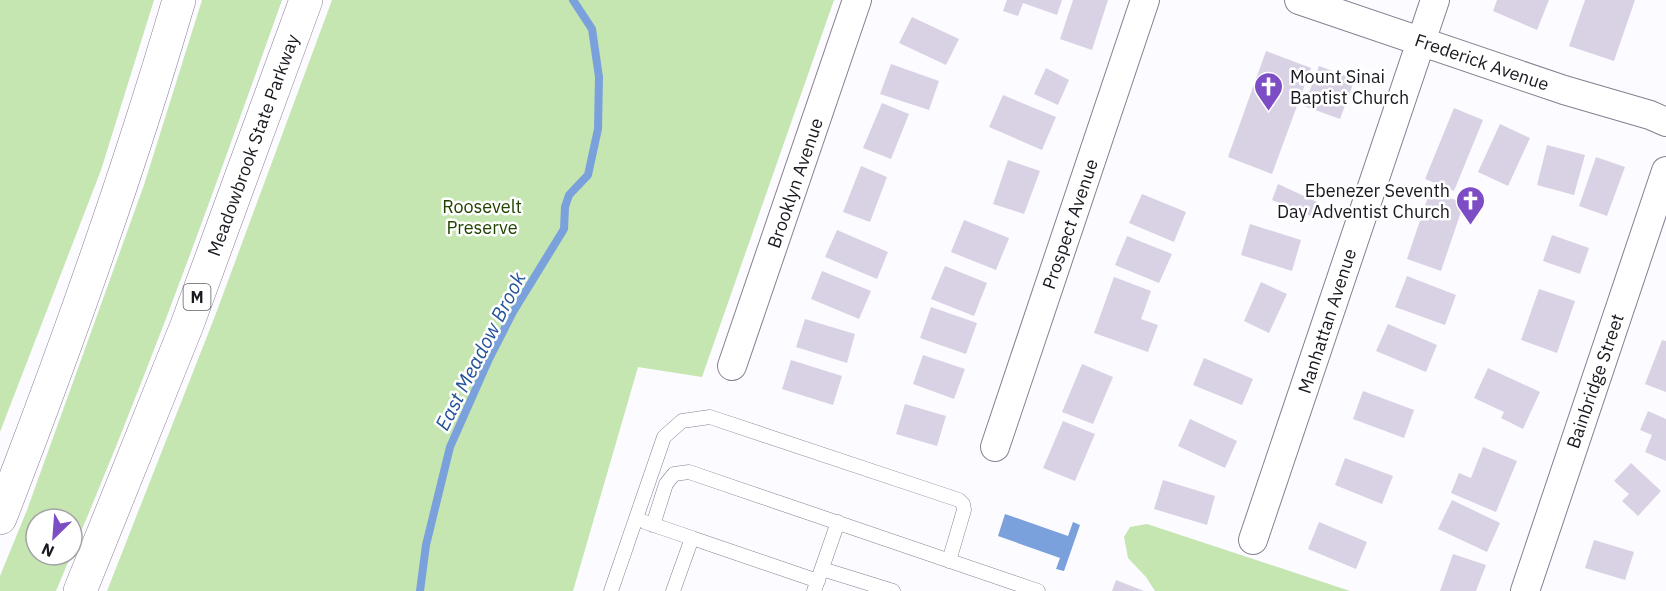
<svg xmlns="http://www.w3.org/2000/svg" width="1666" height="591" font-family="'IBM Plex Sans',sans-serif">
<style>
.green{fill:#c5e5b1}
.water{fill:#7aa1db}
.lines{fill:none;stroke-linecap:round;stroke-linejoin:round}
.stream{stroke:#7aa1db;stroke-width:8}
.building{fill:#d9d2e5}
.service-casing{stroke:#867f91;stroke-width:15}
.minor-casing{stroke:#867f91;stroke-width:30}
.motorway-casing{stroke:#867f91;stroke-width:34}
.service{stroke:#fff;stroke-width:14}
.minor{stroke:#fff;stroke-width:28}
.motorway{stroke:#fff;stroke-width:33}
.labels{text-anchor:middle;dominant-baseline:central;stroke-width:5;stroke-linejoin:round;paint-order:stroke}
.shield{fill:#fff;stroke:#5f5d62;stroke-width:1.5}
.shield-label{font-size:16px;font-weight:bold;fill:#1b181f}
.street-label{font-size:18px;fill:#1b181f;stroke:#fff}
.poi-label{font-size:18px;fill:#1b181f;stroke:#fff;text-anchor:start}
.park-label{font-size:18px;fill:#214300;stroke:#fff}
.water-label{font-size:20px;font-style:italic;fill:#225298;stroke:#fff}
</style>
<rect width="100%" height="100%" fill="#fcfbff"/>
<path class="green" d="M0 0H154L101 170 0 432Z
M202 0H282C216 186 149 372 72 553V519H36V555H71L56 591H0V576L27 510 144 185Z
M332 0H834L702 377 638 367 573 591H107L215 316Z
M1147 524 1350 591H1155L1146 577 1128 558 1124 537 1130 527Z"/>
<path class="water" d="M1005 514 1068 536 1073 522 1080 525 1064 571 1056 569 1060 558 998 536Z"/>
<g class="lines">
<path class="stream" d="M420 591 426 545 450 447 489 359 513 312 564 229 565 207 569 195 588 175 598 129 599 77 592 29 573 0"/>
</g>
<path class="building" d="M1007 0H1062L1057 15 1023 3 1018 16 1003 11Z
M1073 0H1108L1092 50 1060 39Z
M1497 0H1549L1537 30 1493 11Z
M1585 0H1635L1614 61 1569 46Z
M912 17 959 39 946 65 899 43Z
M1266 51 1311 68 1272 174 1228 157Z
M891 64 939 81 929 110 880 94Z
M1319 66 1355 79 1340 119 1304 106Z
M1046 68 1069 80 1058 105 1034 94Z
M1003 95 1056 117 1042 150 989 127Z
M882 103 909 114 891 159 863 148Z
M1454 108 1483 120 1454 191 1425 179Z
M1500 124 1530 138 1508 186 1478 172Z
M1547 145 1585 155 1574 195 1537 185Z
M1596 157 1625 167 1607 216 1579 206Z
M1008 160 1040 171 1024 214 993 204Z
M861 166 887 177 870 222 843 212Z
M1278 184 1317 202 1311 216 1272 200Z
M1430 191 1464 203 1441 271 1407 259Z
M1142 194 1186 212 1174 242 1129 223Z
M964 220 1009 238 996 270 951 252Z
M1250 224 1301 240 1292 271 1241 255Z
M837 230 888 252 877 279 825 257Z
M1552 235 1589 248 1580 274 1543 261Z
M1127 236 1172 254 1159 283 1115 265Z
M945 266 987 283 974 316 931 299Z
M822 271 871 291 859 319 811 299Z
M1407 276 1456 295 1445 325 1395 307Z
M1114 277 1151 291 1141 319 1158 325 1148 352 1094 333Z
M1261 282 1287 294 1269 333 1244 321Z
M1539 289 1575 301 1557 353 1521 340Z
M931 307 977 323 966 354 920 338Z
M805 319 855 334 847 363 796 347Z
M1388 324 1437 345 1426 372 1376 351Z
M1662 340 1666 341V392L1645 384Z
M923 355 965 369 954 399 913 384Z
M1204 358 1253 379 1242 405 1193 385Z
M791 360 842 376 833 405 782 389Z
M1082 364 1113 377 1093 424 1062 412Z
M1488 368 1540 392 1523 429 1501 418 1504 412 1474 398Z
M1363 391 1414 410 1404 438 1353 419Z
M905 404 946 416 937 446 896 434Z
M1648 411 1666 419V461L1645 452 1652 435 1640 430Z
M1190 419 1237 441 1225 468 1178 446Z
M1063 421 1095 434 1075 481 1043 468Z
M1483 447 1517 461 1496 512 1451 493 1459 473 1471 478Z
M1345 458 1393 476 1382 504 1335 485Z
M1631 463 1661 491 1638 516 1622 501 1629 494 1614 481Z
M1163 480 1215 496 1207 525 1154 509Z
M1452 500 1500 523 1487 552 1438 529Z
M1319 522 1367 542 1356 569 1308 549Z
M1594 540 1634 552 1625 580 1585 568Z
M1453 554 1486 565 1476 591H1440Z
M1116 580 1144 591H1112Z"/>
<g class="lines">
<defs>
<path id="service" d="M645 522 692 538 673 591
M653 525 666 484 674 474 689 472 1038 591
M692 538 818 581
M822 569 893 591
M611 591 664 437 682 421 710 417 959 500 963 504 964 510 949 561
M814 591 838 522"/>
<path id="minor" d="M1299 0 1564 90 1650 115 1666 122
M732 366 857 0
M995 447 1145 0
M1253 540 1435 0
M1525 591 1666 171"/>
<path id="motorway" d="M0 518C66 348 128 175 179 0
M80 591 187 325 306 0"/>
</defs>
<use href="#service" class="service-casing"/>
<use href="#minor" class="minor-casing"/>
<use href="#motorway" class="motorway-casing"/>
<use href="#service" class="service"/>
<use href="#minor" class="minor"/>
<use href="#motorway" class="motorway"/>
</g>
<defs>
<symbol id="church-pin" viewBox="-11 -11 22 30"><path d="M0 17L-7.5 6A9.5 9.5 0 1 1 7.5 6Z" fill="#7c4dc5" stroke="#fff"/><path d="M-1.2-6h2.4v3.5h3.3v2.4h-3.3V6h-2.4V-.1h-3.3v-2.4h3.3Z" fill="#fff"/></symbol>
</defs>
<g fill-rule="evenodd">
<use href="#church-pin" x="1252" y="70" width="33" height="45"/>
<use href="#church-pin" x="1454" y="184" width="33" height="45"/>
</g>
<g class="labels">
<rect class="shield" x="183.5" y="284" width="27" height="26" rx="4.5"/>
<g class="shield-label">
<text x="197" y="297">M</text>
</g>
<g class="street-label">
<text transform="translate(1482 62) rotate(19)">Frederick Avenue</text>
<text transform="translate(253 145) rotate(-70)">Meadowbrook State Parkway</text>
<text transform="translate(795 183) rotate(-71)">Brooklyn Avenue</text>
<text transform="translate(1070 224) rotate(-71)">Prospect Avenue</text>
<text transform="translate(1327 321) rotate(-72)">Manhattan Avenue</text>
<text transform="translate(1595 381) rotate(-71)">Bainbridge Street</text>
</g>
<g class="poi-label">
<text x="1290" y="76">Mount Sinai<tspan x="1290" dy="21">Baptist Church</tspan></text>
<text x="1450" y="190" text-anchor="end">Ebenezer Seventh<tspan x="1450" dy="21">Day Adventist Church</tspan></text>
</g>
<g class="park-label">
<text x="482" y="206">Roosevelt<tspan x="482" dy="21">Preserve</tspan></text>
</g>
<g class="water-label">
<text transform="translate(480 351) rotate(-63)">East Meadow Brook</text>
</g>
</g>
<g transform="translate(54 537) rotate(205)"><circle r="28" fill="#ffffff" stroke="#a4a3a5" stroke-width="1.5"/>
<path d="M0-4.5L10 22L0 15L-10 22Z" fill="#7c4dc5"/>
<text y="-9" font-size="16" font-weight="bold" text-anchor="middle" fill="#1b181f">N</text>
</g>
</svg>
